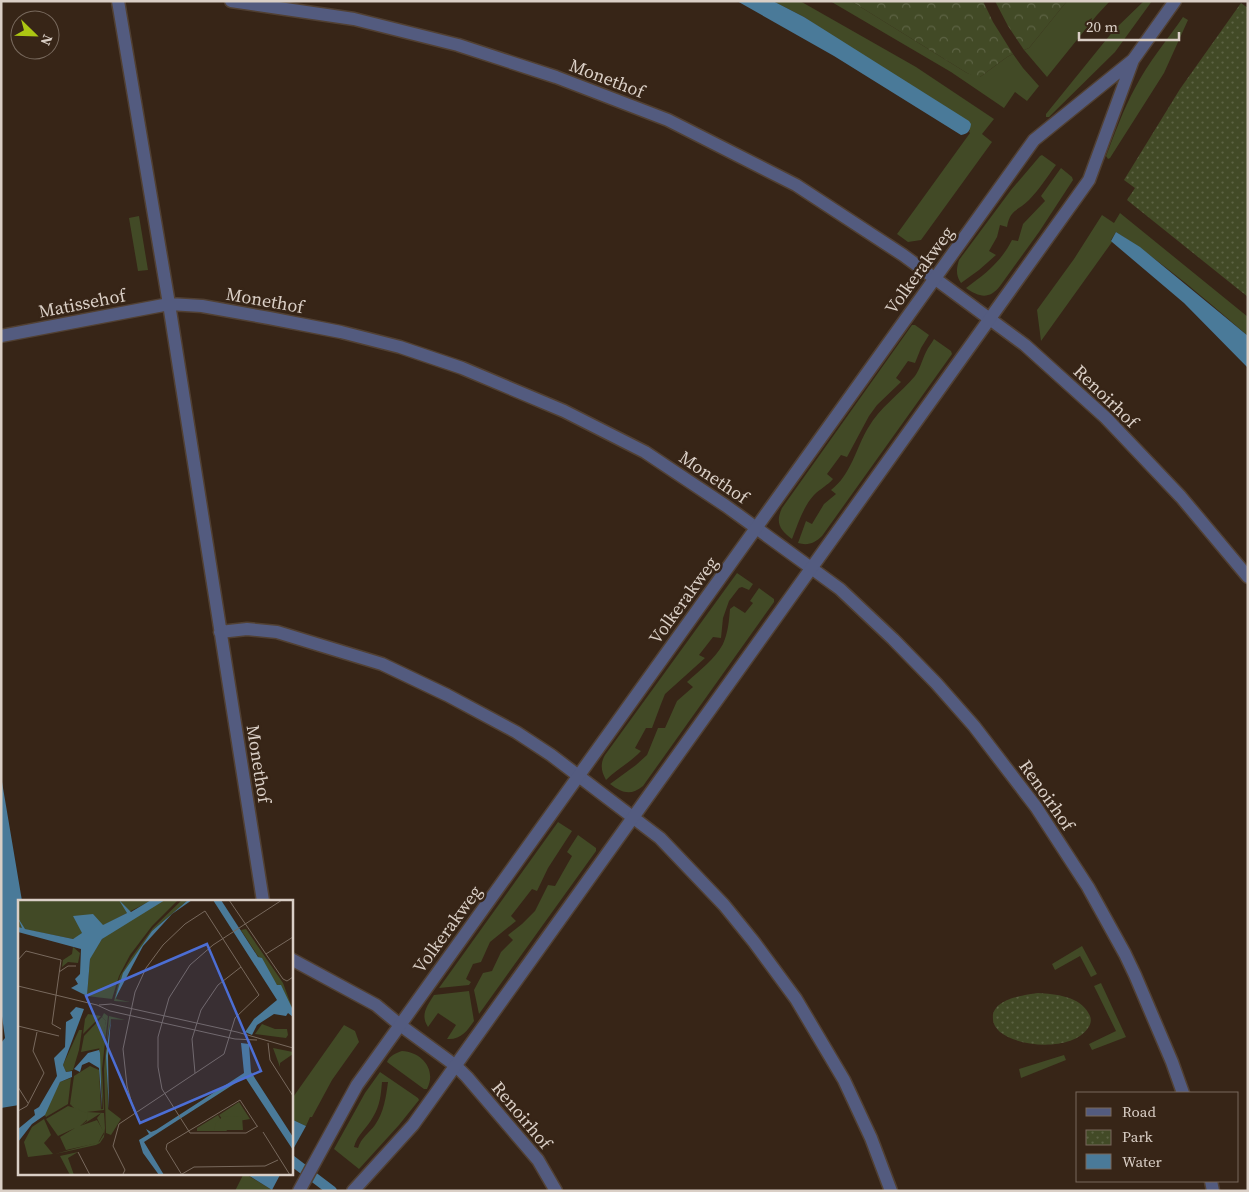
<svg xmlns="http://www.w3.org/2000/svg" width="1249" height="1192" font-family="'Source Serif 4',serif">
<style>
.grass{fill:#424a26;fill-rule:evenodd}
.forest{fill:url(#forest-crowns)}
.park{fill:url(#park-dots)}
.water{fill:#4a7a99}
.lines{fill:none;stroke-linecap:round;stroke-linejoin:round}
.stream{stroke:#4a7a99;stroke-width:10}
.minor-casing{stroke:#514033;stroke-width:15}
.tertiary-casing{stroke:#514033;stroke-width:15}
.minor{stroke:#535b7f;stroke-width:12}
.tertiary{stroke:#535b7f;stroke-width:12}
.labels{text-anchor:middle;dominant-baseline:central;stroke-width:5;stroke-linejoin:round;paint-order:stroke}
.street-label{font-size:18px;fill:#dacfc6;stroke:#372517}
.inset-road{fill:none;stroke:#78695d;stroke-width:1}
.view{fill:#4c6ed4;fill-opacity:0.15;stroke:#4c6ed4;stroke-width:2.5}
.inset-edge{fill:none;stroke:#dacfc6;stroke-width:2.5}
</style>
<defs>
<pattern id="forest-crowns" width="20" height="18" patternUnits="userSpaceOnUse" patternTransform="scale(1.25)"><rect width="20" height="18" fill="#424a26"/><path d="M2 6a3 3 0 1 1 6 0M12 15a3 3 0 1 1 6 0" fill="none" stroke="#5d6344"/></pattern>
<pattern id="park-dots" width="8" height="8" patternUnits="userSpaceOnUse" patternTransform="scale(1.25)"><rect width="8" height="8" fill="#424a26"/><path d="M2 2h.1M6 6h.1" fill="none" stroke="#5d6344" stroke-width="1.8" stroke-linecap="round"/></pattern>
</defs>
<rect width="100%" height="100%" fill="#372517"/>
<path class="grass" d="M773 1H800L916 67 994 119 982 134 992 142 921 240 908 242 897 234 970 133 969 132 970 130 804 17Z
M830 1H851L967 73 980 77 1007 57 1013 54 1023 68 1039 86 1027 101 1015 92 1004 108 951 72Z
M1067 1H1110L1097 15 1047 77 1024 50 1029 48Z
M1144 1H1152L1115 52 1049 117H1046V114L1114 30Z
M1183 17 1188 20 1164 73 1110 158 1108 159 1106 156C1115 133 1123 110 1135 88 1148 63 1167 40 1183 17Z
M1042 155 1056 165C1047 177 1039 190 1029 200 1018 211 1010 209 1007 227L1000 225 997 237 989 251 996 255 979 270 961 283C956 276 956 269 959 260L1011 190 1040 156Z
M1061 168 1072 177 1073 180 1039 232 1000 286C989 300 979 297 966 288 985 274 1001 262 1012 240L1018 241 1023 224 1045 201 1041 196Z
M1120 213 1248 317V336C1206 300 1163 262 1116 232L1111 240 1112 242 1041 341 1037 310 1074 259 1102 215 1114 223Z
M139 216 148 270 138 271 129 218Z
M912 325H915L929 335 921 348 915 363 908 361 896 378 901 382 877 405 869 416 847 457 841 455 827 474 833 479C828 485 820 489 814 495 803 507 798 524 792 539 780 530 775 523 782 508Z
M934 339 951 351 952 354 822 536C815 543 808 546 798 543L806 521 812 524 824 504 836 494 831 490C851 475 856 448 868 428 880 407 900 394 915 376 920 369 922 360 926 352 928 347 932 343 934 339Z
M737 573 753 584 749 590 742 587 739 588 729 601 723 618 721 638 713 637 699 655 705 658 665 694 661 704 652 728H646L635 748 641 751C631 762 617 769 606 780 601 771 600 764 605 755Z
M759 588 774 599V602L643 786C631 796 622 793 610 784L636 765 647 755 658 728H665L677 701 693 687 687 682C699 671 715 659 723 644 728 633 729 621 730 609L734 606 745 613 753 603 750 601Z
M558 822 572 831 548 868 537 891 532 889 511 916 516 921 490 942 481 962 473 964 466 979 471 982 469 985 439 988Z
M578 835 596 848V851L479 1014 474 990 483 973 492 971 501 952 513 940 508 935 522 924 535 911 548 885 555 886 572 856 567 852Z
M1082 946 1097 974 1091 977 1080 956 1055 970 1052 964Z
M1101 983 1126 1037 1092 1050 1089 1044 1116 1031 1094 986Z
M469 991 474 1021C467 1031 461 1040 447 1039L456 1025 438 1013 428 1027C420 1015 427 1006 434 995Z
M344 1025 355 1031 359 1042 332 1080 312 1117H310L306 1126 291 1119V1100Z
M402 1051C422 1052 437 1070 427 1089H424L387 1062C389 1056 396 1053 402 1051Z
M1064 1055 1066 1060 1021 1078 1019 1069Z
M380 1072 418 1098 419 1100 399 1125 359 1169 334 1149 365 1093ZM382 1082H388C386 1097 384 1112 375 1125 369 1133 361 1138 358 1148L354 1147C357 1135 367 1128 373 1117 380 1106 381 1094 382 1082Z
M244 1173 272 1190V1191H235Z"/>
<path class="forest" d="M851 1H983L993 22 1013 54 1007 57 980 77H976L967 73Z
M995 1H1067L1029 48 1024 50 1008 26Z"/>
<path class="park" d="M1241 3 1248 8V297L1127 200 1135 188 1124 180 1180 89Z
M1038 993C1055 994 1080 996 1089 1014 1092 1019 1091 1024 1088 1028 1073 1051 1020 1048 1000 1032 996 1028 993 1024 993 1019 991 999 1024 995 1038 993Z"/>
<path class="water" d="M737 1H773L804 17 969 121 971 124C970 131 968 134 961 135L834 56Z
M1116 232 1140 247 1219 312 1248 336V368L1184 303 1112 242 1111 241Z
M1 776 22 901H19V1105L1 1108V1043L5 1038 1 1009Z
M291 1119 306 1126 291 1153Z
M245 1173H281L272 1190Z"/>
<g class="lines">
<path class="stream" d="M291 1160 332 1191"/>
<defs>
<path id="minor" d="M118 1 169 304 263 901
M231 1 354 19 458 45 556 77 668 120 796 185 903 255 1025 345 1106 418 1181 497 1248 577
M1 336 169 304 202 306 269 318 341 332 400 347 462 368 564 411 645 452 726 506 840 589 893 639 936 683 974 726 1036 807 1088 887 1125 954 1135 975 1172 1062 1183 1093
M220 632 247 629 277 632 382 664 447 695 516 732 551 755 660 838 724 905 754 942 796 999 844 1080 871 1138 891 1191
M291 959 376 1005 400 1025 456 1066 467 1077 538 1160 556 1191
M1211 1181 1213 1191"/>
<path id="tertiary" d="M299 1191 357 1085 375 1060 1034 140 1133 60 1175 1
M353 1191 413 1125 1089 180 1133 60"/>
</defs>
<use href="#minor" class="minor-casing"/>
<use href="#tertiary" class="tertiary-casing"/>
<use href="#minor" class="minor"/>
<use href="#tertiary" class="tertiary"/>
</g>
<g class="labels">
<g class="street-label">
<text transform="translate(607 78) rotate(21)">Monethof</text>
<text transform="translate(919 270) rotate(-54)">Volkerakweg</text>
<text transform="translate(265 300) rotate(10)">Monethof</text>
<text transform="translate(82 303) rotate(-11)">Matissehof</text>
<text transform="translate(1106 396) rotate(44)">Renoirhof</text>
<text transform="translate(714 477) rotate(34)">Monethof</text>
<text transform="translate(683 600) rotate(-54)">Volkerakweg</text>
<text transform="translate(259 764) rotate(81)">Monethof</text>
<text transform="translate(1047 795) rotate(55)">Renoirhof</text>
<text transform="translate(447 929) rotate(-54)">Volkerakweg</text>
<text transform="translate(522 1115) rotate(50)">Renoirhof</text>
</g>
</g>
<g transform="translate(18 900)">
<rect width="275" height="275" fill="#372517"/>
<path d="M164 0H170L134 31 107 71 98 99 112 102 96 101 102 76 113 58 135 28ZM228 29 265 83 275 110 223 30ZM55 47 62 53 60 63 50 62 44 67 45 60 54 54ZM86 113 90 116 84 169 86 210 69 212 86 213 87 228 86 237 82 243 78 245 37 254 81 242 86 234 79 218 83 213 61 227 69 221 68 213 61 212 50 206 56 208 52 204 72 210 85 209 81 150 88 121 84 117ZM91 116 107 120 93 119 89 140 90 209 103 219 93 235 88 233 86 169ZM221 202 232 219 215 222 205 220 201 215ZM200 215 209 231H179V228ZM60 252 50 258 56 275H52L42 256Z" fill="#424a26"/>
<path d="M70 114 83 116 65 134 67 119ZM84 117 88 121 83 148 63 152 66 136ZM61 130H64L61 150 55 170 48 172 45 165ZM72 166 81 170 83 210H62L52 204 56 176ZM53 178 50 204 28 217 25 212 42 182ZM50 206 69 213 70 219 62 226 79 220 86 232 80 243 48 250 42 237 57 228 40 236 28 219ZM26 219 33 235 26 243 35 254 10 257 6 242 14 227Z" fill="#424a26"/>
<path d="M0 0H134L84 26 57 18 65 34 55 39 0 28ZM145 0H160L134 26 112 55 101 76 94 99 69 96 72 58 84 39 98 27ZM244 124 257 129H269L270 135 268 138 237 134ZM255 148 275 152V154L262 163V167ZM224 216 225 230H196L198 223 204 217Z" fill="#424a26"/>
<path d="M101 0 113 12 133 0H147L84 39 72 59 69 96 53 88 60 84 57 79 62 74 63 49 0 32V27L4 28 0 18 7 29 55 39 64 33 55 16 75 14 85 25 109 13ZM170 0H174L154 14 125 46 97 99 105 73 134 31ZM195 0H203L240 57 244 58 259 85H263L275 110V117L270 113 268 116 256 114 239 125 234 135 227 132 236 119 259 100ZM58 107 66 109 45 165 48 172 54 171V177L42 182 27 215 14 224 0 242V229L17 215 16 210 21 207 39 176 36 158 47 147 48 122 55 118 52 113ZM93 118 90 156 91 210 88 156ZM223 143 231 144 233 172 275 237V250L227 177 126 242 146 275H141L125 253 121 240 131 234 128 229 133 232 138 230 226 173ZM81 150 82 153 84 210 81 168 71 162 64 165 62 172 56 169 70 153Z" fill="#4a7a99"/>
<path class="inset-road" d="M211 0 265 79 269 81 275 77M248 54 275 37M0 60 8 51 43 60 34 124 43 129M41 72 50 66H58M0 86 79 105 92 111 217 139 239 140M81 105 93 104 219 132 275 148M0 126 41 136M250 143 252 160 275 196M177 173 174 139 183 110 200 85 223 67M0 187 10 203M0 211 9 206 26 173 15 151 19 132M240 226 228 233H172L144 189 140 167V137L151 98 172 65 195 45 264 0M245 232 272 275M60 252 72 275M105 274 107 270 95 246 101 224 206 154 217 118 241 95 187 11 167 24 145 45 128 68 117 92 105 149 109 186 116 211M164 274 176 267 247 266 260 260M164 275 148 249 149 244 222 200 239 226"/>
<path class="view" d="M189 44 243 171 122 223 68 96Z"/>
<rect width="275" height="275" class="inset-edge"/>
</g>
<rect width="1249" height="1192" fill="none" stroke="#dacfc6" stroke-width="5"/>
<rect x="1076" y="1092" width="162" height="90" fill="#372517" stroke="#78695d"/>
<rect x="1086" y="1108" width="25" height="8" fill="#535b7f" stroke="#78695d"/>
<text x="1122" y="1117" font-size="15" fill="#dacfc6">Road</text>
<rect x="1086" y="1130" width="25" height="15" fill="url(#park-dots)" stroke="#78695d"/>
<text x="1122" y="1142" font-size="15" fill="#dacfc6">Park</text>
<rect x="1086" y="1154" width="25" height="15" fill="#4a7a99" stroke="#78695d"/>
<text x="1122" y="1167" font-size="15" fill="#dacfc6">Water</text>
<g transform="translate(35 35) rotate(113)"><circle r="24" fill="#372517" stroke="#78695d"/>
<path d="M0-4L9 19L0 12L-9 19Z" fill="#acc613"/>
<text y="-8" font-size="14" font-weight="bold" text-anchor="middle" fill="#dacfc6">N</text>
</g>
<path d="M1079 32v8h100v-8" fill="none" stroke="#dacfc6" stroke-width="2.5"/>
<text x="1086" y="32" font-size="15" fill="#dacfc6" stroke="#372517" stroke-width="4" paint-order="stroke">20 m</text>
</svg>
